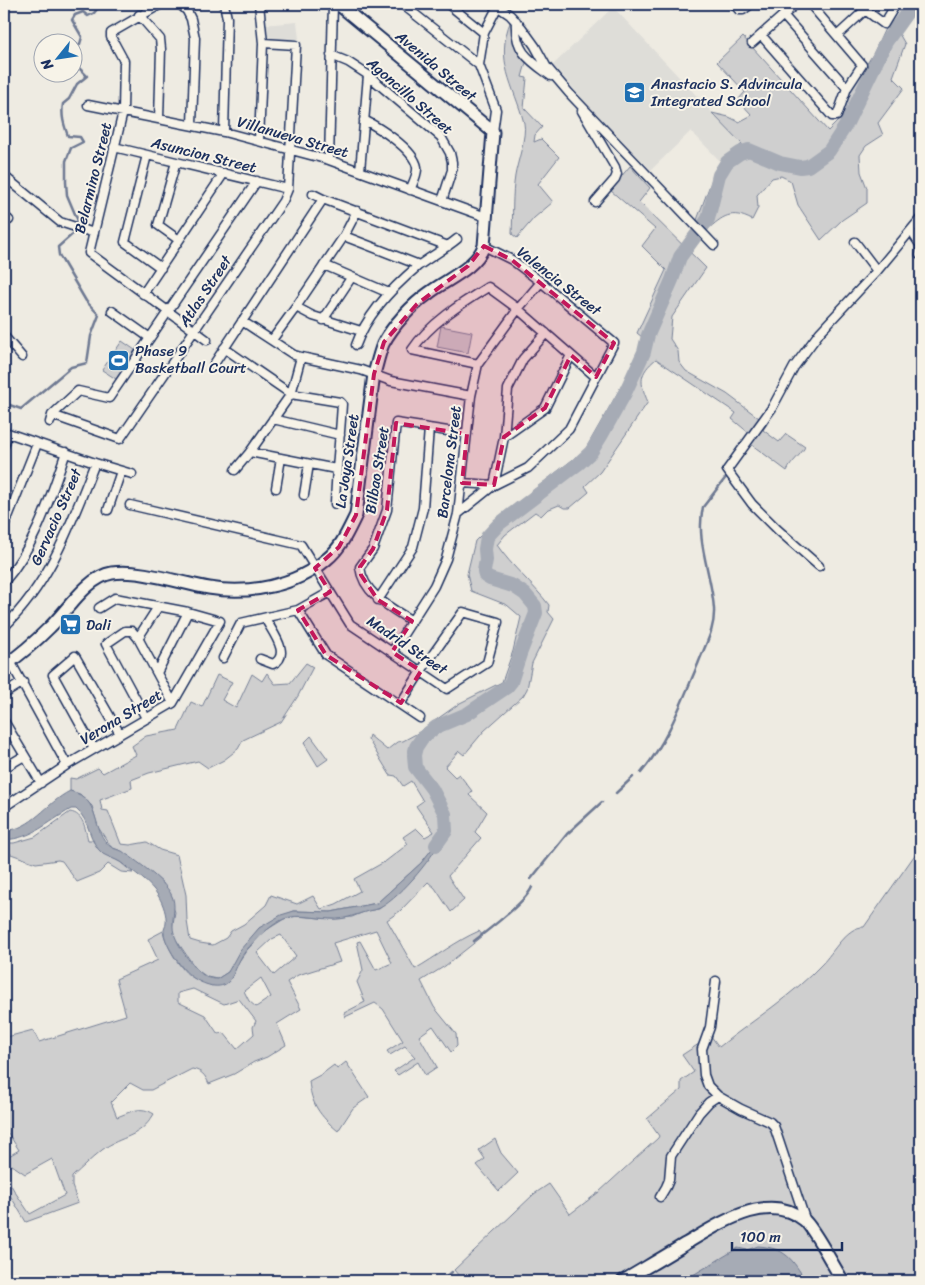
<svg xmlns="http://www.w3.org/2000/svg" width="925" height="1285" font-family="Sriracha,sans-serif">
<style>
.built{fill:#deddd8}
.green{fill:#cfcfcf;stroke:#757f96;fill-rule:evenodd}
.water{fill:#a6abb5;stroke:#6e7992}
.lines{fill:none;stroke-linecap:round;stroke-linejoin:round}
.stream{stroke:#6e7992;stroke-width:2.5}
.river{stroke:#a6abb5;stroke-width:14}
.street-casing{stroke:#1b2f5e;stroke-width:11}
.secondary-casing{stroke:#1b2f5e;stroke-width:15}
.street{stroke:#f7f3e8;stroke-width:8}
.secondary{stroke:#f7f3e8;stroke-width:11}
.marked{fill:#c2185b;fill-opacity:0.2;stroke:#c2185b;stroke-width:4;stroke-dasharray:10 6;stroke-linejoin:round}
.labels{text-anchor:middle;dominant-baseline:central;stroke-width:4;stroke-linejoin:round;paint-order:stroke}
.street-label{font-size:15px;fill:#1b2f5e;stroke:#f7f3e8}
.poi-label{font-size:15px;fill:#1b2f5e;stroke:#f7f3e8;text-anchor:start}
</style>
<rect width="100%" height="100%" fill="#eeebe2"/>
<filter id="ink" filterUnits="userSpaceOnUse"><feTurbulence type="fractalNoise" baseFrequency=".02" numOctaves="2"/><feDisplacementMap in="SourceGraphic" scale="10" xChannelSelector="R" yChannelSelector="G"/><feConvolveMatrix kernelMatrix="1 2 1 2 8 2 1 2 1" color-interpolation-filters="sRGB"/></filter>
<g filter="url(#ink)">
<path class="built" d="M613 7 742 144 721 162 691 131 651 170 585 102 553 65Z
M297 22 299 39 265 42 263 25Z"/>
<path class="green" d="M890 18 905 44 893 77 904 88 878 123 883 135 866 146 860 155 861 172 867 188V203L842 220 821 240 798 205 791 181 781 176 772 178 757 195 758 208 752 220C731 209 723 216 707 230L697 220 715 171 721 162 742 144 712 113 729 117 739 122 752 115 738 100 745 92 717 62 743 37 828 131 838 121 851 89 873 54Z
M511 20 520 33 513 43 526 63 522 77 527 78 524 108 542 127 535 135 534 142 541 139 559 157 538 184 553 202 534 218 517 238 512 234C513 215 512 195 515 176 517 163 527 136 524 123 514 85 494 61 511 20Z
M630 166 650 188 639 202 706 268 672 317 670 339 678 351 679 362 686 371 727 394 767 424 763 430 779 442 786 434 805 447C800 456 791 462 787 471L744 439 749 433 732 419 736 413 656 359C639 373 639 382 648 402L600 472 585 486 589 492 570 508H564L559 505 547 510 541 516 535 512 505 535 497 545C512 567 533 584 549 605L548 612 554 619 532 663 527 689 523 696 484 731 464 755 459 751 445 767 455 777 459 774 472 791 469 795 487 812 475 832 481 838 448 876 464 900 451 912 435 888 428 882 400 911 387 920 415 969C436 957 456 941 479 931L483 936 445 966 421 981 434 1007 456 1034 457 1046 451 1052 433 1026 419 1036 437 1067 425 1075 418 1062 398 1075 394 1071 415 1057 405 1046 390 1055 387 1051 403 1041 383 1009 375 1003 345 1017 344 1013 365 1002 357 982 363 970 357 942 360 941 376 970 392 963 376 930 333 943 340 962 298 975 287 982 301 1009 277 1024 286 1045 267 1057 254 1062 234 1074 209 1084C205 1075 202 1071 192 1069L151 1090H143L130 1083 111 1102 117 1117C131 1112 140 1105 154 1114 139 1139 122 1135 102 1150 92 1158 82 1168 72 1177V1186L78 1203 26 1222 4 1185V1173L15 1192 30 1214 65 1195 52 1159 25 1174 12 1165 4 1169V1159L19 1150 8 1133 4 1131V1030L7 1037 33 1030 39 1042 126 1015 116 979 158 960 148 939 163 931C166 945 179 968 190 976 196 980 206 983 212 986L234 972 237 964 247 950 265 931 284 919 296 916 333 919 352 917 366 911 379 909 412 880 442 840 445 834 421 863 377 903 331 912 294 911 259 928 228 972 217 979 207 977 196 969 175 938 172 929 175 912 163 883 121 851 111 847 98 827 92 806 80 794 70 791V778L76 779 98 768 103 773 136 755 132 746 146 736 178 730 191 702 202 707 217 675 232 682 222 700 236 708 252 674 262 681 267 673 275 684 290 683 306 663 313 667 298 696 281 722 243 740 238 749 224 760 208 768 198 761 149 773 131 780 132 788 100 800 102 810 108 811 121 844 130 845 147 842 160 850 177 855 186 895 187 921 190 940 200 943 213 945 226 938 231 931 244 924 266 905 271 895 297 904 313 896 321 909 336 904 360 891 354 879 386 861 408 844 403 837 416 828 425 837 434 832 416 806 423 801 411 781 403 786 396 776 390 775 368 739 369 735 387 750 397 742 403 741 416 734 460 703 502 682 513 651 521 617 507 605 471 591 467 574 475 541 500 516 585 450 647 341 637 333 666 270 642 246 655 229 610 190ZM281 935 296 956 274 975 257 953 272 939ZM261 978 271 997 256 1007 249 1001 244 991ZM193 989 224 1004 239 999 256 1021 253 1027 254 1034 237 1049 224 1033 218 1034 205 1015 178 1002V993Z
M441 326 472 332 468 353 437 347Z
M122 341 135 350 116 379 102 370Z
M311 736 328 759 318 766 304 743Z
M70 812C84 814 85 829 88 840H92L103 853 120 862 133 873 121 872 108 864 99 873 77 882 62 861 58 860 36 863 11 854 4 857V843H14L35 837Z
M921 846V1281H463L454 1270 534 1194 549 1184 570 1214 599 1192 658 1138 659 1136 647 1119 681 1090V1081L694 1072 682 1055 711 1036 719 1047C753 1020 792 996 822 964 833 953 847 926 864 927Z
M346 1062 369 1097 353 1108 338 1131C320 1116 311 1104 309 1081L322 1074 334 1065 337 1069Z
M495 1139 501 1153 518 1173 499 1191 477 1165 485 1159 479 1150Z"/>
<path class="water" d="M70 791C103 799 90 831 111 847 114 849 119 850 122 851 135 860 164 880 171 894 177 905 172 915 173 927 173 941 194 970 206 977 209 978 214 979 217 979L228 972 240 950 259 928 281 915 294 911 331 912 377 903 421 863 446 831C436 854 402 896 380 908 376 910 370 910 365 912 354 915 344 920 332 919 316 919 299 913 284 919 271 924 249 945 242 956 237 964 235 973 230 980 221 992 202 984 192 977 182 970 165 945 164 933 163 929 166 927 166 923 167 915 163 904 159 897 151 883 133 871 120 862 115 859 108 857 103 854 88 842 91 821 76 809H71C46 823 34 838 4 840V831C33 829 46 803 70 791Z
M758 1246C786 1248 792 1259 806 1281H683L738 1248 747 1250Z"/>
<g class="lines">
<path class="stream" d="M72 52 80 44 82 37 72 20 75 15 83 12 88 16 94 13 101 4
M4 403 21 409 71 367 87 363 91 336 99 315 86 301 59 255 58 247 75 232 78 221 67 195 66 182V161L71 148 83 142 80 137 68 136C64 125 61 116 63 104L69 99 77 84 87 76 72 61
M641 773C668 741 682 701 698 664 705 645 715 630 714 609 712 575 695 541 703 507L727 476
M616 793 633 777
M531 879 567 834 602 802
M474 941C487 931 527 901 532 887
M442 1281 452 1272"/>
<path class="river" d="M436 845 446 831 445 814 432 789 415 767 414 755 416 747 422 738 436 727 467 714 507 687 511 682 520 654 536 613 535 606 525 594 513 586 490 579 485 576 484 571 486 560 485 549 487 537 499 524 578 464 591 452 601 436 625 393 644 352 648 335 672 280 680 257 708 219 719 175 727 162 740 153 749 150 780 163 800 167 808 166 829 151 846 125 886 42 913 4"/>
<defs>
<path id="street" d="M161 4 111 33V37L124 61 123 112 89 253 207 340
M180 4 187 11 191 19 195 38 192 125
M402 4 479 65
M448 4 484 33
M494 4 510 15 522 28 535 46 546 66 569 93 714 245
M673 4H674
M734 4 739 10H743L751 4
M857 4 884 24 896 4
M139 15 160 39 161 49 159 119
M783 15 847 88
M516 21C514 51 529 60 551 76
M761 35 832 116H837L847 88 862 65 810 4
M838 35 864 11
M752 43 796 4
M331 55 348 62 368 75 441 137 450 153 452 162V170L442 201
M88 105 224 132 329 160 486 217
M582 111 615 167 617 174 615 179 595 202
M364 120C378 127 414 149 417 167 418 174 413 183 410 190
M224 132 227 18 224 4
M493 132 496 110 479 65 484 33 499 4
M259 141 263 43 259 4
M114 147 288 189
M147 155 125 242 161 268
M329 160 333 4
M176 162 158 225 179 240
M360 171 368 75
M4 176 60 222 94 233
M313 194 323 199
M357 211 344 236 296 307 313 316 361 331
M4 216 9 220
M911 231 921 246 920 255
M344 236 419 265
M855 242 877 271
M324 265 389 293
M143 294 224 173
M112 311 150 338
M323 320 351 278
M242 321 294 355 301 357 361 370 391 381 471 396
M4 336 22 357
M272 340 296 307
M356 345C367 314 393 287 418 266 431 256 445 249 457 239
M224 348 291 394 340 402 342 404C340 438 336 471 335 504
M214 364 323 199 448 246
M478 364 412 350C429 324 462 303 488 287L518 309 596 377
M52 415 120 439 283 201 288 189 296 45 263 43
M273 419 340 435
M50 422 52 415 78 391 109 398 257 181
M504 437 545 408 571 355
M4 446 8 433 95 463 132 474
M250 452 336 469
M235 470 250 452 291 394 301 357
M462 483 494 485 528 468 569 429 614 343 541 282 512 260 484 246
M276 488 281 458
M304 495 309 464
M130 505 301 545 350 624 447 689 487 663 498 622 463 612 421 671 401 703
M108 510 121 471
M458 514 494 485 504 437 508 389 523 359 546 333
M4 527 37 444
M819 566 778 530 752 504 727 470 772 408 794 367 820 332 877 271 921 218
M4 582C36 545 50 498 66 452
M378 600 413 547 423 508 429 428
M298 610 326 655 420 718
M412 621C391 608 363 594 360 567L373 549 387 510 396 423 467 434
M4 627C51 582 71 523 95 463
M138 638 158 607
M392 652 434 586 446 559 458 514 471 396 478 364 518 309 541 282
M223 658 241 623 298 610 330 592
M260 659 273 664C292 655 272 632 265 618
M10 661 67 765
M157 673 188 612
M4 694 23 682
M146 718 106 644 125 631H132L138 638 173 703
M4 721 41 783
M94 749 53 675 75 656 120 734
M4 768 24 756
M4 807 67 765 173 703 220 621 188 612 115 598 99 608
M716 981 710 1027 702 1049 704 1075 708 1086 718 1096 741 1109 770 1122 774 1126 806 1222
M660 1197 666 1187 669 1180 671 1156 699 1113 709 1102 718 1096"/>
<path id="secondary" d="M4 666C20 655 36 641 50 627 67 611 87 577 112 573 140 569 180 583 209 588 248 595 296 586 327 559 341 548 348 531 356 515L374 374C377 364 379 354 383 344 393 325 412 305 429 293 447 279 475 269 484 246L493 132 338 4
M623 1281C643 1269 664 1257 685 1244 718 1225 767 1190 804 1220 814 1228 834 1268 843 1281"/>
</defs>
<use href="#street" class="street-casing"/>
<use href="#secondary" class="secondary-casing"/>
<use href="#street" class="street"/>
<use href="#secondary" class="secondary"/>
</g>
</g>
<path class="marked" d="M484 246 512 260 614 343 596 377 571 355 545 408 504 437 494 485 462 483 467 434 396 423 387 510 373 549 360 567 361 575 378 600 412 621 392 652 421 671 401 703 326 655 298 610 330 592 315 568 339 547 356 515 374 374 384 342 417 304 468 266Z"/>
<defs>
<symbol id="school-square" viewBox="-11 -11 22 22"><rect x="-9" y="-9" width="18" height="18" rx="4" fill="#1f6fb2" stroke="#f7f3e8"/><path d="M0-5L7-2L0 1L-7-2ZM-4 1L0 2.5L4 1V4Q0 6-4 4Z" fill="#fff"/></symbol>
<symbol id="stadium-square" viewBox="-11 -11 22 22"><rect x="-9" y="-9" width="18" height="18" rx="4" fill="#1f6fb2" stroke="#f7f3e8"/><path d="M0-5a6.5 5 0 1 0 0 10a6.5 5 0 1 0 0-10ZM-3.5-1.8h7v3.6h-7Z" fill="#fff"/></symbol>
<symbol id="supermarket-square" viewBox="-11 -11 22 22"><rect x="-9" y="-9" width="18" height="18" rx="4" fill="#1f6fb2" stroke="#f7f3e8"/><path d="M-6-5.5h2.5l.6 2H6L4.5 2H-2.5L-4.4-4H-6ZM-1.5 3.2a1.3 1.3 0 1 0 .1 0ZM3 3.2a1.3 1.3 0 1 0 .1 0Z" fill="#fff"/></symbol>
</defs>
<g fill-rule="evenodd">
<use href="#school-square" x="622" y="80" width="25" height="25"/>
<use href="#stadium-square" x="106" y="348" width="25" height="25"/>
<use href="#supermarket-square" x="58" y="612" width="25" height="25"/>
</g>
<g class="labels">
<g class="street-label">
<text transform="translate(436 66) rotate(40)">Avenida Street</text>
<text transform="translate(410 96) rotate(41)">Agoncillo Street</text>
<text transform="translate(293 137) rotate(16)">Villanueva Street</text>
<text transform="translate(204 155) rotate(14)">Asuncion Street</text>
<text transform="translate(93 178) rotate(-76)">Belarmino Street</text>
<text transform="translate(559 281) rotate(38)">Valencia Street</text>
<text transform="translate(205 291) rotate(-56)">Atlas Street</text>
<text transform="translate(347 461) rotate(-82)">La Joya Street</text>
<text transform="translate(449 462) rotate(-83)">Barcelona Street</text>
<text transform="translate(377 470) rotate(-81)">Bilbao Street</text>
<text transform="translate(56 517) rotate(-66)">Gervacio Street</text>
<text transform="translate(407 645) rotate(34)">Madrid Street</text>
<text transform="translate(121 717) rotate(-31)">Verona Street</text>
</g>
<g class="poi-label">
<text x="651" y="84">Anastacio S. Advincula<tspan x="651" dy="17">Integrated School</tspan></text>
<text x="135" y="351">Phase 9<tspan x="135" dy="17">Basketball Court</tspan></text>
<text x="86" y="625">Dali</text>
</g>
</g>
<rect width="925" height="1285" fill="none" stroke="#f7f3e8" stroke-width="20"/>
<rect x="10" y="10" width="905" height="1265" fill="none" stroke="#1b2f5e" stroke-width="2" filter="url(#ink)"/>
<g transform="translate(58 58) rotate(240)"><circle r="24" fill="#f7f3e8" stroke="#9fa5b1"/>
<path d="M0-4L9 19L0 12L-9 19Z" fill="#1f6fb2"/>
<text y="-8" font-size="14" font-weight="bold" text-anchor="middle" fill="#1b2f5e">N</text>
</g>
<path d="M732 1242v8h110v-8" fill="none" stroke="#1b2f5e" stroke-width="2.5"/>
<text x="740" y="1242" font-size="15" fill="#1b2f5e" stroke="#f7f3e8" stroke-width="4" paint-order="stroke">100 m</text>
</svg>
